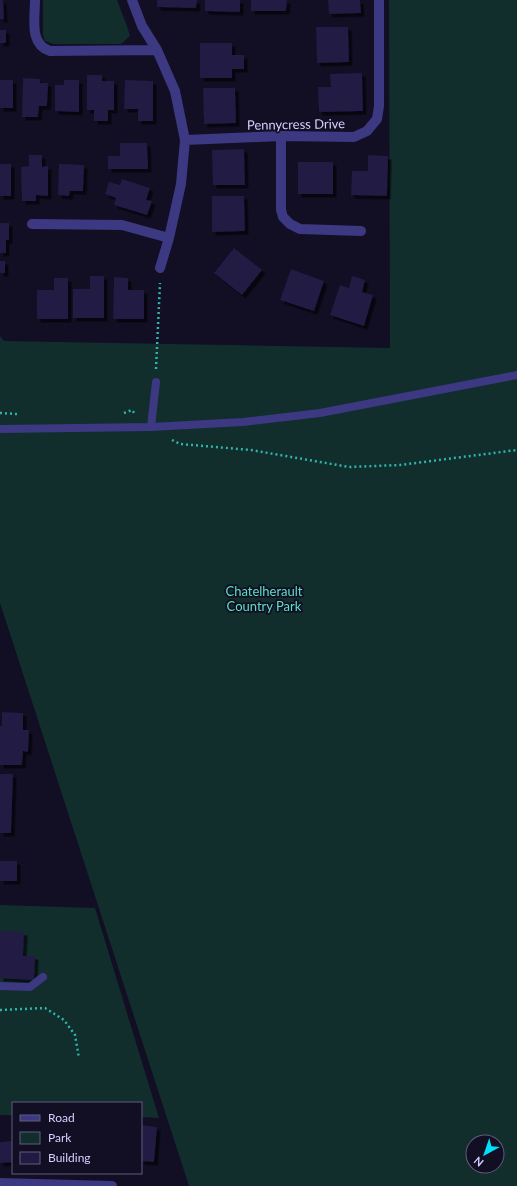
<svg xmlns="http://www.w3.org/2000/svg" width="517" height="1186" font-family="Lato,sans-serif">
<style>
.green{fill:#112d2c;fill-rule:evenodd}
.building{fill:#231a44;filter:url(#shadow)}
.lines{fill:none;stroke-linecap:round;stroke-linejoin:round}
.path{stroke:#2db5ae;stroke-width:2.5;stroke-dasharray:2 3;stroke-linecap:butt}
.service{stroke:#3c3882;stroke-width:8}
.minor{stroke:#3c3882;stroke-width:10}
.labels{text-anchor:middle;dominant-baseline:central;stroke-width:3.5;stroke-linejoin:round;paint-order:stroke}
.street-label{font-size:13px;fill:#d5d0ff;stroke:#120e23}
.park-label{font-size:13px;fill:#5be0c0;stroke:#120e23}
</style>
<defs>
<filter id="shadow"><feDropShadow dx="3.5" dy="3.5" stdDeviation="0" flood-color="#0009"/></filter>
</defs>
<rect width="100%" height="100%" fill="#120e23"/>
<path class="green" d="M43 0H117L127 26 130 36 121 44H53L45 41 43 35Z
M389 0H517V1186H189L0 603V336L4 341 390 348ZM473 1142H497V1166H473Z
M0 905 95 908 159 1118 141 1117V1103H13V1115H0Z"/>
<path class="building" d="M0 0H3L4 19H0Z
M157 0H197L196 8 157 7Z
M205 0H240V12L205 11Z
M251 0H287L286 11H251Z
M328 0H360L361 13 329 14Z
M316 27H348L349 62 317 63Z
M0 30H6V43H0Z
M200 43H232V55H244V69H232V78H200Z
M362 73 363 111 319 112 318 87H331L330 74Z
M87 75H102V81H114V110H108V121H94V110H87Z
M23 78 40 79V83H48L47 106H39L38 117H22Z
M0 80H13V108H0Z
M64 80H79V112L55 111V85H64Z
M125 80 153 81V121H138V109H124Z
M203 88H235L236 123 204 124Z
M120 143H147L148 169H108V156H120Z
M244 149 245 185H213L212 150Z
M29 155H42V167L48 166V196L36 195V201H22L21 167 29 166Z
M368 155 388 156 387 196 351 195 352 171H368Z
M298 162H333V194H298Z
M0 164H11V196H0Z
M59 164 84 165 83 191H70L69 196 58 195Z
M122 179 150 188 146 200 152 201 147 215 114 205 116 198 105 194 109 182 120 185Z
M212 196H244L245 231 212 232Z
M0 223H9V240H6V253H0Z
M234 248 262 270 242 295 214 273Z
M0 261H5V273H0Z
M291 269 324 281 314 311 280 300Z
M90 276H104V318H73V289H90Z
M352 276 365 280 362 292 373 295 364 326 330 315 340 285 349 288Z
M114 277 128 278V290H144V319H113Z
M54 278H68V319H37V290H54Z
M2 712 23 713V730H29L28 752 23 751 22 765H0V726H2Z
M0 774H13L11 833H0Z
M0 861H17V881H0Z
M0 931 24 932 23 956H35L34 980 0 978Z
M141 1125 157 1127 154 1162 141 1161Z
M12 1141 13 1162 0 1163V1142Z"/>
<g class="lines">
<path class="path" d="M156 369 160 283
M0 413 17 414
M124 413 132 410 135 414
M172 440 180 444 251 450 349 467 400 465 517 450
M0 1010 45 1008 64 1020 75 1035 79 1058"/>
<path class="service" d="M151 427 156 382
M0 429 151 427 243 422 320 413 517 375
M0 986 30 987 43 977"/>
<path class="minor" d="M35 0C35 19 29 44 50 51L157 50
M132 0 142 26 157 50 175 91 185 140 181 184 169 238 160 268
M281 136V210L283 217 290 224 300 229 361 231
M185 140 281 136 354 137 367 131 377 119 379 106V0
M32 224 122 225 169 238
M0 1183 112 1186"/>
</g>
<g class="labels">
<g class="street-label">
<text transform="translate(296 124) rotate(-1)">Pennycress Drive</text>
</g>
<g class="park-label">
<text x="264" y="591">Chatelherault<tspan x="264" dy="15">Country Park</tspan></text>
</g>
</g>
<rect x="12" y="1102" width="130" height="72" fill="#120e23" stroke="#605c7b"/>
<rect x="20" y="1115" width="20" height="6" fill="#3c3882" stroke="#605c7b"/>
<text x="48" y="1122" font-size="12" fill="#d5d0ff">Road</text>
<rect x="20" y="1132" width="20" height="12" fill="#112d2c" stroke="#605c7b"/>
<text x="48" y="1142" font-size="12" fill="#d5d0ff">Park</text>
<rect x="20" y="1152" width="20" height="12" fill="#231a44" stroke="#605c7b"/>
<text x="48" y="1162" font-size="12" fill="#d5d0ff">Building</text>
<g transform="translate(485 1154) rotate(220)"><circle r="19" fill="#120e23" stroke="#605c7b"/>
<path d="M0-3L7 15L0 10L-7 15Z" fill="#00e0fb"/>
<text y="-6" font-size="11" font-weight="bold" text-anchor="middle" fill="#d5d0ff">N</text>
</g>
</svg>
